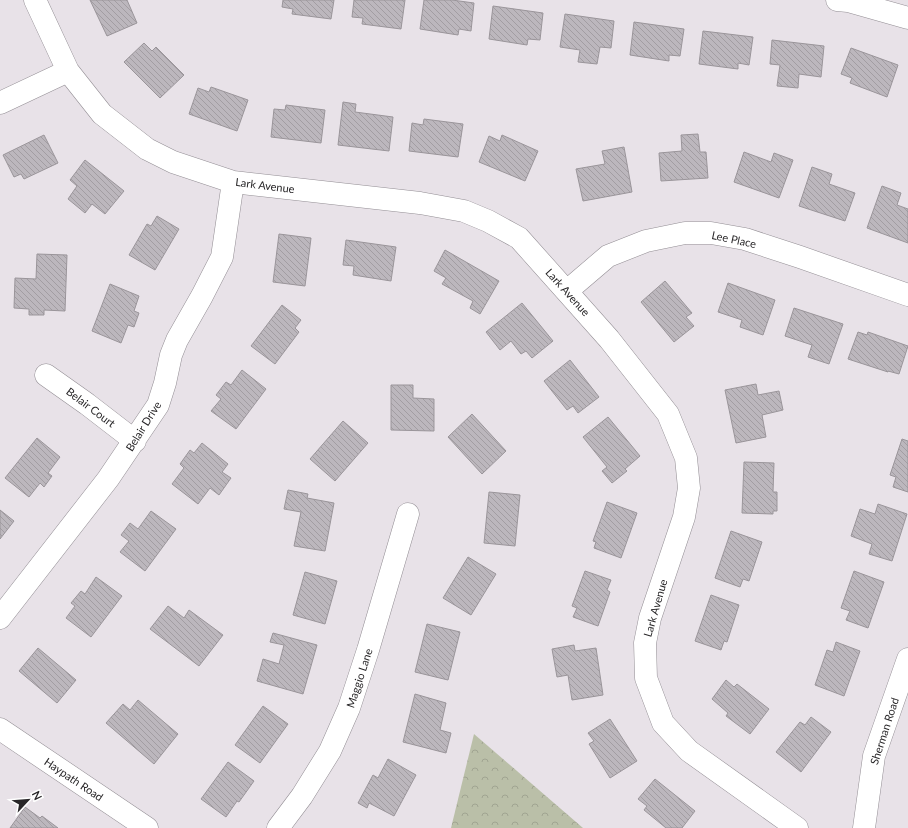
<svg xmlns="http://www.w3.org/2000/svg" width="908" height="828" font-family="Lato,sans-serif">
<style>
.forest{fill:url(#forest-crowns)}
.building{fill:url(#building-back-hatch);stroke:#9a959a}
.lines{fill:none;stroke-linecap:round;stroke-linejoin:round}
.minor-casing{stroke:#938e94;stroke-width:23}
.tertiary-casing{stroke:#938e94;stroke-width:23}
.minor{stroke:#fff;stroke-width:22}
.tertiary{stroke:#fff;stroke-width:22}
.labels{text-anchor:middle;dominant-baseline:central;stroke-width:4;stroke-linejoin:round;paint-order:stroke}
.street-label{font-size:11px;fill:#282628;stroke:#fff}
</style>
<defs>
<pattern id="forest-crowns" width="20" height="18" patternUnits="userSpaceOnUse"><rect width="20" height="18" fill="#babfa8"/><path d="M2 6a3 3 0 1 1 6 0M12 15a3 3 0 1 1 6 0" fill="none" stroke="#a0a491"/></pattern>
<pattern id="building-back-hatch" width="6" height="6" patternUnits="userSpaceOnUse"><rect width="6" height="6" fill="#bcb7bd"/><path d="M-1 5l2 2M0 0l6 6M5-1l2 2" fill="none" stroke="#a29da2"/></pattern>
</defs>
<rect width="100%" height="100%" fill="#e8e2e8"/>
<path class="forest" d="M474 734 583 828H451Z"/>
<path class="building" d="M90 0H127L137 23 107 36Z
M283 0H334L331 19 292 14 293 9 282 7Z
M354 0H405L401 29 362 24 363 18 352 17Z
M424 0H452L474 3 471 31 459 29 458 35 420 29Z
M493 6 543 13 540 40 528 39 527 45 489 39Z
M565 14 614 21 611 48 600 47 597 64 578 62 580 50 560 47Z
M634 22 684 29 680 56 669 55V61L630 55Z
M703 31 753 37 749 65 738 63V69L699 64Z
M772 40 824 46 821 77 799 74 798 88 777 86 780 65 770 64Z
M144 43 152 51 156 47 184 75 160 98 124 62Z
M851 48 898 65 887 97 850 83 852 78 841 74Z
M211 87 248 100 237 131 189 114 198 88 209 92Z
M343 102 356 104 355 112 393 117 389 151 338 145Z
M286 105 325 110 321 143 271 137 274 109 285 110Z
M424 119 463 124 458 157 409 151 412 123 423 125Z
M698 134 700 152H706L708 178 661 181 659 153 682 151 681 135Z
M44 135 58 163 24 179 21 174 14 177 3 155Z
M502 135 538 151 525 181 479 162 489 136 500 141Z
M624 147 632 192 583 201 576 169 605 164 602 151Z
M744 152 771 162 774 153 793 160 779 198 734 182Z
M85 160 124 191 105 214 92 204 85 213 68 199 77 186 70 180Z
M812 167 832 174 829 184 855 193 845 221 799 206Z
M882 186 901 193 897 205 908 209V243L867 228Z
M157 216 179 229 155 270 129 255 147 224 151 226Z
M279 234 311 238 305 286 273 282Z
M346 240 396 247 391 281 353 275 354 266 343 265Z
M445 250 499 281 480 314 470 308 473 301 442 284 446 278 434 271Z
M37 254 67 255 65 311 44 310V315H29V309L14 308 15 278 36 279Z
M665 281 692 313 686 317 694 326 674 342 641 302Z
M728 283 775 300 763 335 740 327 742 320 718 312Z
M110 284 139 296 134 311 139 313 134 327 128 325 121 343 92 331Z
M522 303 553 341 532 358 526 351 521 354 511 341 500 350 486 332Z
M282 305 301 320 295 328 299 332 275 364 251 346Z
M794 308 843 324 829 364 808 357 812 345 785 336Z
M858 332 867 335 868 332 908 346 899 374 888 371V372L848 359Z
M570 360 599 397 578 413 573 406 567 410 544 381Z
M242 370 266 389 236 429 211 411 221 399 216 395 226 382 231 385Z
M756 384 758 395 779 391 783 410 762 415 766 437 736 443 725 390Z
M391 385H413V398L434 399V431L391 430Z
M472 414 506 451 482 474 448 437Z
M608 417 640 456 625 469 627 471 612 483 602 471 607 467 583 437Z
M343 421 368 443 335 481 310 459Z
M37 438 60 457 48 473 52 476 44 487 40 483 29 497 5 478Z
M902 439 908 441V492L893 487 896 477 890 475Z
M202 443 228 464 222 472 231 478 219 495 210 488 198 504 172 484 184 468 180 464 190 450 194 453Z
M744 462 774 463 773 492H777V511H773V514L742 513Z
M288 490 308 494 307 498 334 503 325 551 294 546 301 512 284 509Z
M489 492 520 495 515 546 484 543Z
M607 502 637 513 621 558 594 548 596 542 593 541Z
M878 504 907 514 892 561 869 554 872 544 851 536 860 509 875 514Z
M0 510 14 521 0 539Z
M151 511 176 529 145 571 120 552 129 541 121 535 130 523 138 529Z
M731 531 762 542 749 581 743 579 740 587 715 578Z
M468 557 496 574 471 615 443 598Z
M585 571 611 580 607 590 610 592 598 626 573 617 577 608 572 606Z
M854 571 884 582 868 628 846 620 850 611 841 608Z
M305 572 337 581 325 624 293 615Z
M96 577 122 596 91 637 66 618 75 606 71 603 81 591 85 594Z
M711 595 739 605 727 642 724 641 721 650 695 641Z
M168 606 184 618 189 610 223 635 199 666 150 629Z
M427 624 460 632 448 680 415 672Z
M273 633 317 645 303 694 257 681 263 659 279 664 284 645 270 642Z
M836 642 860 651 844 696 815 685 827 650 833 652Z
M574 645 575 651 596 648 603 695 572 700 568 675 557 677 552 649Z
M38 648 76 680 57 703 19 671Z
M726 680 734 687 737 684 769 709 750 734 726 716 728 713 712 699Z
M415 694 446 703 440 730 451 733 446 753 403 742Z
M138 700 178 734 154 764 106 723 123 704 130 710Z
M263 706 288 724 260 763 235 745Z
M811 717 831 732 801 772 776 752 800 722 805 725Z
M610 719 637 761 610 778 589 744 594 741 588 733Z
M388 759 416 775 394 816 369 803 367 808 358 803 373 775 378 778Z
M228 762 254 781 239 802 237 801 226 817 201 799Z
M655 779 695 811 682 828H666L644 810 647 806 638 799Z
M25 807 40 818 42 816 58 828H10Z"/>
<g class="lines">
<defs>
<path id="minor" d="M35 0 68 71 102 114 147 149 173 162 233 182 420 203 464 211 488 221 519 238 609 339 668 414 686 458 689 488 684 517 650 618 645 643 646 678 663 723 689 751 797 828
M837 0 848 1 908 18
M0 103 68 71
M567 291 608 256 646 241 685 233H711L745 239 800 257 908 295
M46 375 87 404 135 441
M0 618 108 479 158 405 165 383 171 355 177 340 202 296 222 257 233 182
M278 828 302 796 330 751 349 708 368 650 408 514
M864 828 874 756 908 659"/>
<path id="tertiary" d="M0 729 147 828"/>
</defs>
<use href="#minor" class="minor-casing"/>
<use href="#tertiary" class="tertiary-casing"/>
<use href="#minor" class="minor"/>
<use href="#tertiary" class="tertiary"/>
</g>
<g class="labels">
<g class="street-label">
<text transform="translate(265 185) rotate(7)">Lark Avenue</text>
<text transform="translate(734 239) rotate(12)">Lee Place</text>
<text transform="translate(568 292) rotate(48)">Lark Avenue</text>
<text transform="translate(91 407) rotate(37)">Belair Court</text>
<text transform="translate(143 426) rotate(-58)">Belair Drive</text>
<text transform="translate(655 608) rotate(-74)">Lark Avenue</text>
<text transform="translate(359 678) rotate(-72)">Maggio Lane</text>
<text transform="translate(884 731) rotate(-72)">Sherman Road</text>
<text transform="translate(74 779) rotate(34)">Haypath Road</text>
</g>
</g>
<g transform="translate(28 800) rotate(64)" stroke="#ffffff" stroke-width="3" paint-order="stroke">
<path d="M0-3L7 15L0 10L-7 15Z" fill="#282628"/>
<text y="-6" font-size="11" font-weight="bold" text-anchor="middle" fill="#282628">N</text>
</g>
</svg>
